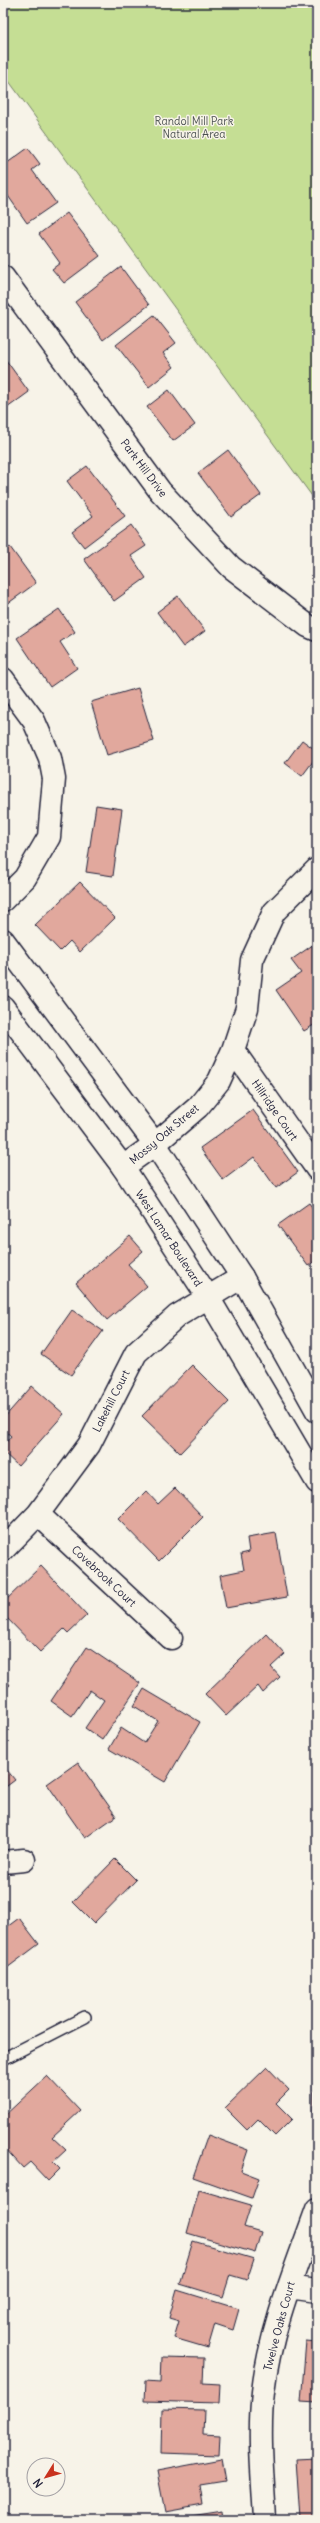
<svg xmlns="http://www.w3.org/2000/svg" width="320" height="2523" font-family="Delius,sans-serif">
<style>
.green{fill:#c5de94;stroke:#748068}
.building{fill:#e1a89d;stroke:#22223b}
.lines{fill:none;stroke-linecap:round;stroke-linejoin:round}
.service-casing{stroke:#22223b;stroke-width:14}
.minor-casing{stroke:#22223b;stroke-width:25}
.secondary-casing{stroke:#22223b;stroke-width:25}
.service{stroke:#f7f3e8;stroke-width:11}
.minor{stroke:#f7f3e8;stroke-width:22}
.secondary{stroke:#f7f3e8;stroke-width:22}
.labels{text-anchor:middle;dominant-baseline:central;stroke-width:3;stroke-linejoin:round;paint-order:stroke}
.park-label{font-size:11px;fill:#4b5151;stroke:#f7f3e8}
.street-label{font-size:11px;fill:#22223b;stroke:#f7f3e8}
</style>
<rect width="100%" height="100%" fill="#f7f3e8"/>
<filter id="ink" filterUnits="userSpaceOnUse"><feTurbulence type="fractalNoise" baseFrequency=".025" numOctaves="2"/><feDisplacementMap in="SourceGraphic" scale="8" xChannelSelector="R" yChannelSelector="G"/><feConvolveMatrix kernelMatrix="1 2 1 2 8 2 1 2 1" color-interpolation-filters="sRGB"/></filter>
<g filter="url(#ink)">
<path class="green" d="M3 3H317V503L3 73Z"/>
<path class="building" d="M28 148 40 164 32 170 56 203 27 223 6 193 3 194V166Z
M67 213 100 256 64 283 52 269 60 263 39 234Z
M121 267 149 305 103 340 75 302Z
M154 315 176 343 163 353 174 367 149 387 116 345Z
M3 356 29 392 3 411Z
M169 390 195 425 173 441 147 407Z
M228 450 261 495 231 517 198 473Z
M87 466 125 516 84 547 72 532 93 516 67 481Z
M131 525 146 546 131 556 146 578 114 601 84 559Z
M10 547 36 583 3 607V552Z
M178 596 205 631 183 647 157 612Z
M59 609 75 632 60 642 77 668 50 687 17 638Z
M138 688 154 741 107 755 91 702Z
M302 740 317 751V756L302 776 285 763Z
M96 805 122 809 113 876 86 872Z
M80 882 115 918 80 952 70 941 60 951 35 925Z
M317 942V1003L314 1005 317 1009V1023L304 1031 276 990 301 973 291 960Z
M253 1110 298 1172 276 1188 254 1157 223 1180 200 1148Z
M309 1203 317 1214V1260L308 1266 278 1225Z
M130 1236 143 1251 128 1264 147 1286 107 1320 76 1283Z
M72 1310 103 1331 71 1375 41 1354Z
M192 1365 229 1402 180 1453 142 1416Z
M32 1386 64 1414 18 1466 3 1452V1446L11 1436 3 1429V1419Z
M175 1488 203 1517 159 1561 118 1519 146 1491 158 1504Z
M276 1533 287 1597 226 1608 220 1575 244 1570 241 1554 249 1552 247 1538Z
M41 1566 87 1615 68 1633 64 1629 40 1652 3 1614V1603Z
M267 1634 285 1654 271 1667 280 1677 263 1693 258 1686 226 1716 205 1694Z
M87 1647 140 1683 102 1740 85 1728 104 1700 90 1690 72 1716 51 1701Z
M3 1675 10 1685 3 1690Z
M144 1689 200 1722 165 1782 109 1749 121 1728 144 1743 158 1721 134 1706Z
M78 1762 116 1816 85 1838 47 1784Z
M3 1765 15 1780 3 1789Z
M115 1859 136 1880 94 1923 73 1902Z
M19 1918 39 1944 3 1971V1930Z
M267 2067 289 2090 276 2103 292 2119 275 2136 258 2119 247 2130 225 2108Z
M314 2074H317V2113H313Z
M47 2076 80 2111 52 2137 66 2150 53 2162 60 2169 48 2181 30 2162 23 2168 3 2146V2117Z
M208 2135 248 2150 241 2171 259 2178 252 2198 193 2177Z
M199 2190 251 2205 244 2227 261 2232 255 2253 187 2233Z
M193 2241 254 2259 247 2280 230 2275 223 2297 180 2284Z
M177 2290 239 2309 233 2330 215 2324 208 2348 174 2338 179 2321 169 2318Z
M306 2341 317 2342V2403L301 2402Z
M162 2357 204 2358 203 2383 220 2384 219 2403 144 2401 145 2381 161 2382Z
M162 2409 204 2410 203 2434 220 2435 219 2455 161 2453Z
M317 2458V2520H300L296 2459Z
M221 2459 225 2481 200 2485 203 2505 165 2512 157 2471Z
M223 2511 224 2520H165Z"/>
<g class="lines">
<defs>
<path id="service" d="M3 2059 85 2017"/>
<path id="minor" d="M3 277 160 491 231 567 308 626 317 630
M3 679 34 721 50 758 54 779 49 837 25 878 3 900
M233 1050 317 1169
M123 1167 155 1144 198 1107 219 1081 233 1050 247 1008 252 960 274 912 317 869
M38 1514 171 1638
M3 1550 38 1514 89 1445 136 1353 177 1316 242 1277
M3 1862 24 1860
M289 2287 317 2291
M265 2520C263 2478 258 2435 263 2392 270 2329 296 2268 317 2209"/>
<path id="secondary" d="M3 940 155 1144 242 1277 317 1411
M3 1007 123 1167 208 1297 317 1482"/>
</defs>
<use href="#service" class="service-casing"/>
<use href="#minor" class="minor-casing"/>
<use href="#secondary" class="secondary-casing"/>
<use href="#service" class="service"/>
<use href="#minor" class="minor"/>
<use href="#secondary" class="secondary"/>
</g>
</g>
<g class="labels">
<g class="park-label">
<text x="194" y="121">Randol Mill Park<tspan x="194" dy="13">Natural Area</tspan></text>
</g>
<g class="street-label">
<text transform="translate(144 468) rotate(53)">Park Hill Drive</text>
<text transform="translate(275 1110) rotate(55)">Hillridge Court</text>
<text transform="translate(164 1134) rotate(-40)">Mossy Oak Street</text>
<text transform="translate(169 1238) rotate(57)">West Lamar Boulevard</text>
<text transform="translate(111 1401) rotate(-63)">Lakehill Court</text>
<text transform="translate(104 1576) rotate(43)">Covebrook Court</text>
<text transform="translate(279 2326) rotate(-75)">Twelve Oaks Court</text>
</g>
</g>
<rect width="320" height="2523" fill="none" stroke="#f7f3e8" stroke-width="16"/>
<rect x="8" y="8" width="304" height="2507" fill="none" stroke="#22223b" stroke-width="1.5" filter="url(#ink)"/>
<g transform="translate(46 2477) rotate(233)"><circle r="19" fill="#f7f3e8" stroke="#a29fa3"/>
<path d="M0-3L7 15L0 10L-7 15Z" fill="#c8321e"/>
<text y="-6" font-size="11" font-weight="bold" text-anchor="middle" fill="#22223b">N</text>
</g>
</svg>
